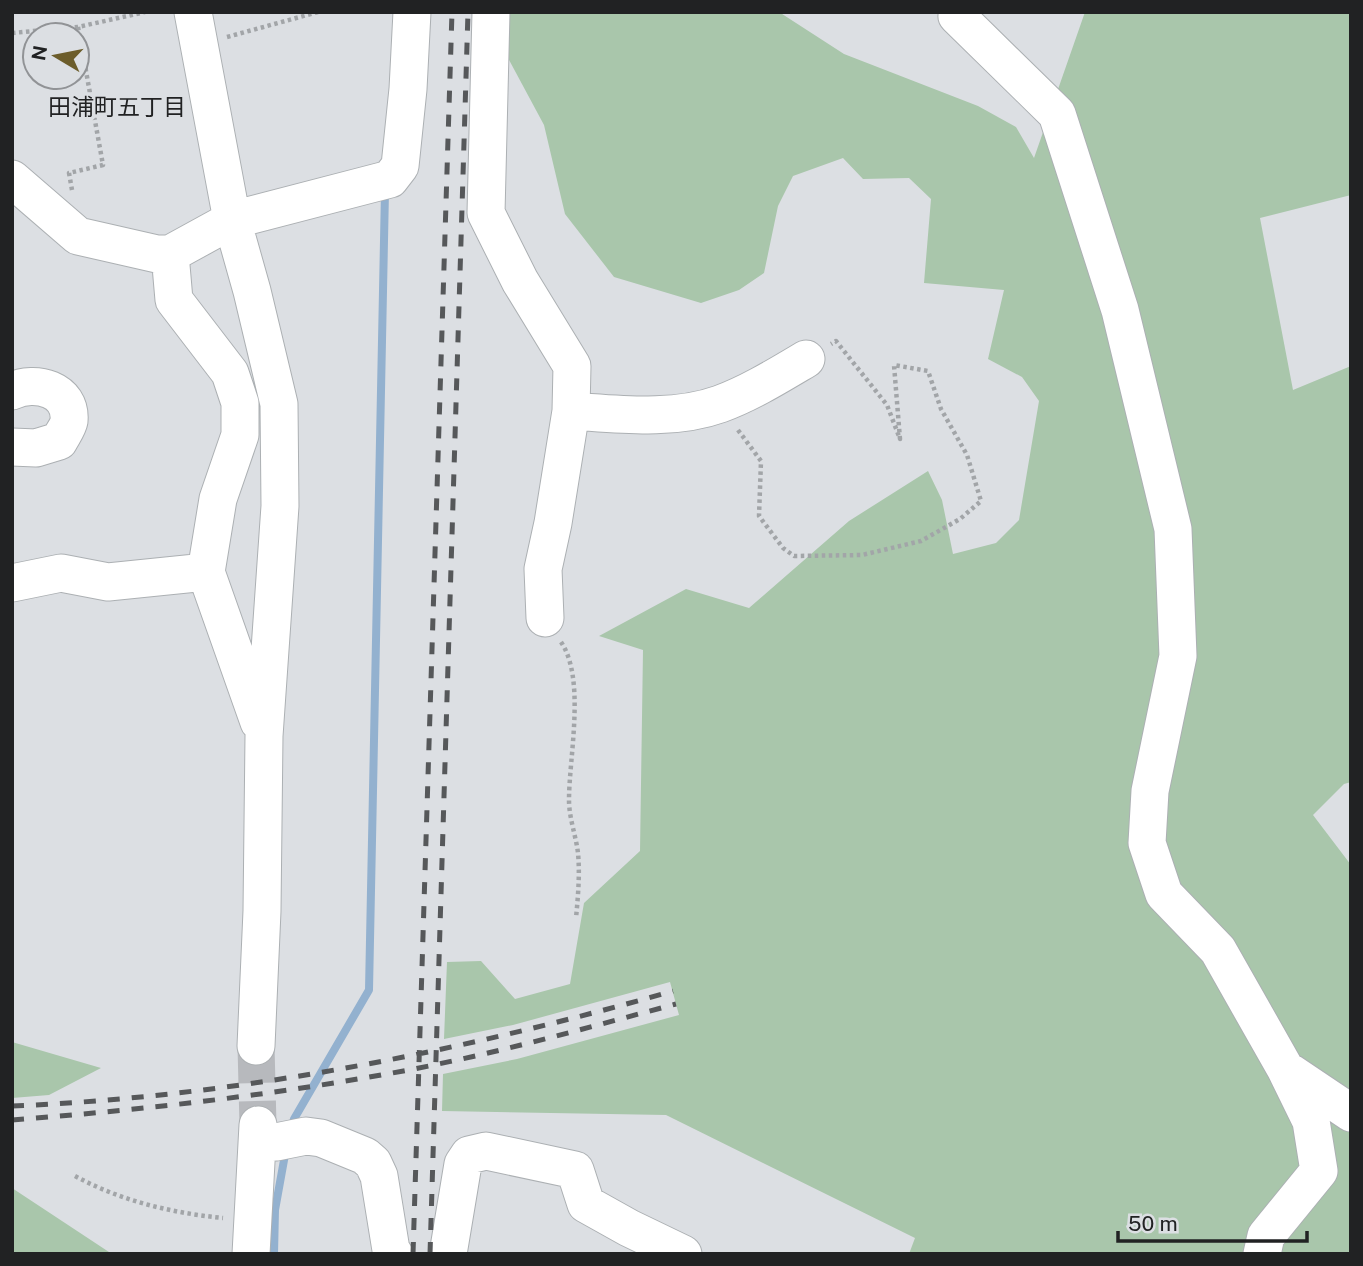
<svg xmlns="http://www.w3.org/2000/svg" width="1363" height="1266" font-family="'Public Sans','Noto Sans JP',sans-serif">
<style>
.green{fill:#a9c6ab}
.lines{fill:none;stroke-linecap:round;stroke-linejoin:round}
.stream{stroke:#93b1cf;stroke-width:8}
.minor-tunnel{stroke:#b7b9bd;stroke-width:37;stroke-dasharray:37 18;stroke-linecap:butt}
.minor-casing{stroke:#acb0b3;stroke-width:39}
.path{stroke:#a2a5a8;stroke-width:4.5;stroke-dasharray:3.5 3.5;stroke-linecap:butt}
.minor{stroke:#fff;stroke-width:37}
.rail{stroke:#56585a;stroke-width:5;stroke-dasharray:12 12;stroke-linecap:butt}
.labels{text-anchor:middle;dominant-baseline:central;stroke-width:7;stroke-linejoin:round;paint-order:stroke}
.neighbourhood-label{font-size:23px;fill:#212223;stroke:#dcdfe3}
</style>
<rect width="100%" height="100%" fill="#dcdfe3"/>
<path class="green" d="M503 12H779L844 54 978 106 1016 127 1034 158 1085 12H1351V195L1260 218 1293 390 1351 366V782L1344 784 1313 815 1351 865V1254H909L915 1238 666 1115 442 1111 443 1074 517 1059 679 1015 670 982 513 1025 444 1039 447 962 481 961 515 999 570 984 584 903 640 851 643 650 599 636 686 589 749 608 849 521 928 471 942 500 953 554 996 543 1019 520 1039 401 1022 377 988 359 1004 290 924 283 931 199 909 178 863 179 843 158 793 176 778 206 764 273 739 290 701 303 614 277 565 214 544 125 501 45Z
M12 1042 101 1068 49 1095 12 1098Z
M12 1188 112 1254H12Z"/>
<g class="lines">
<path class="stream" d="M291 1130 294 1119 369 990 385 191
M274 1254 275 1210 286 1149"/>
<path class="minor-tunnel" d="M256 1046 258 1125"/>
<defs>
<path id="minor" d="M193 12 232 220 252 291 279 404 280 506 264 736 262 911 256 1046
M491 12 486 213 520 281 572 366 571 411 553 523 543 569 545 618
M958 12 957 16 1057 114 1120 310 1173 529 1178 656 1150 791 1147 843 1164 894 1218 950 1286 1070 1311 1121 1319 1171 1266 1236 1262 1254
M12 179 78 236 157 254H170L232 220 390 179 400 166 408 89 412 12
M170 254 174 300 230 373 240 403V435L218 499 206 572 259 722
M12 391C35 380 72 389 69 421 68 427 62 435 59 441L36 448 12 447
M571 411C619 414 673 421 720 404 750 393 779 375 806 359
M12 583 61 573 108 582 206 572
M1287 1070 1351 1113
M257 1143 276 1142 306 1136 321 1138 365 1156 373 1163 379 1176 391 1250 394 1254
M251 1254 258 1125
M448 1254 463 1164 469 1155 486 1151 575 1170 586 1204 629 1228 683 1254"/>
</defs>
<use href="#minor" class="minor-casing"/>
<path class="path" d="M12 33 78 27 145 12
M227 37 318 12
M72 190 69 173 103 165 78 27
M738 430 761 461 759 516 783 548 794 556 862 555 921 541 960 519 981 501 967 455 941 409 928 371 894 365 900 439 887 405 836 341 831 344
M561 642C586 679 569 757 569 800 569 818 576 836 578 853 580 874 578 897 576 918
M75 1176C121 1201 172 1213 223 1218"/>
<use href="#minor" class="minor"/>
<path class="rail" d="M12 1106C235 1097 459 1052 673 991
M12 1120C140 1110 266 1096 392 1073 488 1056 582 1029 676 1004
M413 1254 452 12
M430 1254 468 12"/>
</g>
<g class="labels">
<g class="neighbourhood-label">
<text x="117" y="106">田浦町五丁目</text>
</g>
</g>
<rect width="1363" height="1266" fill="none" stroke="#212223" stroke-width="28"/>
<g transform="translate(56 56) rotate(280)"><circle r="33" fill="#dcdfe3" stroke="#919396" stroke-width="2"/>
<path d="M0-5L12 26L0 18L-12 26Z" fill="#6c5d2b"/>
<text y="-10" font-size="19" font-weight="bold" text-anchor="middle" fill="#212223">N</text>
</g>
<path d="M1118 1231v10h189v-10" fill="none" stroke="#212223" stroke-width="3.5"/>
<text x="1128" y="1231" font-size="21" fill="#212223" stroke="#dcdfe3" stroke-width="5" paint-order="stroke">50 m</text>
</svg>
